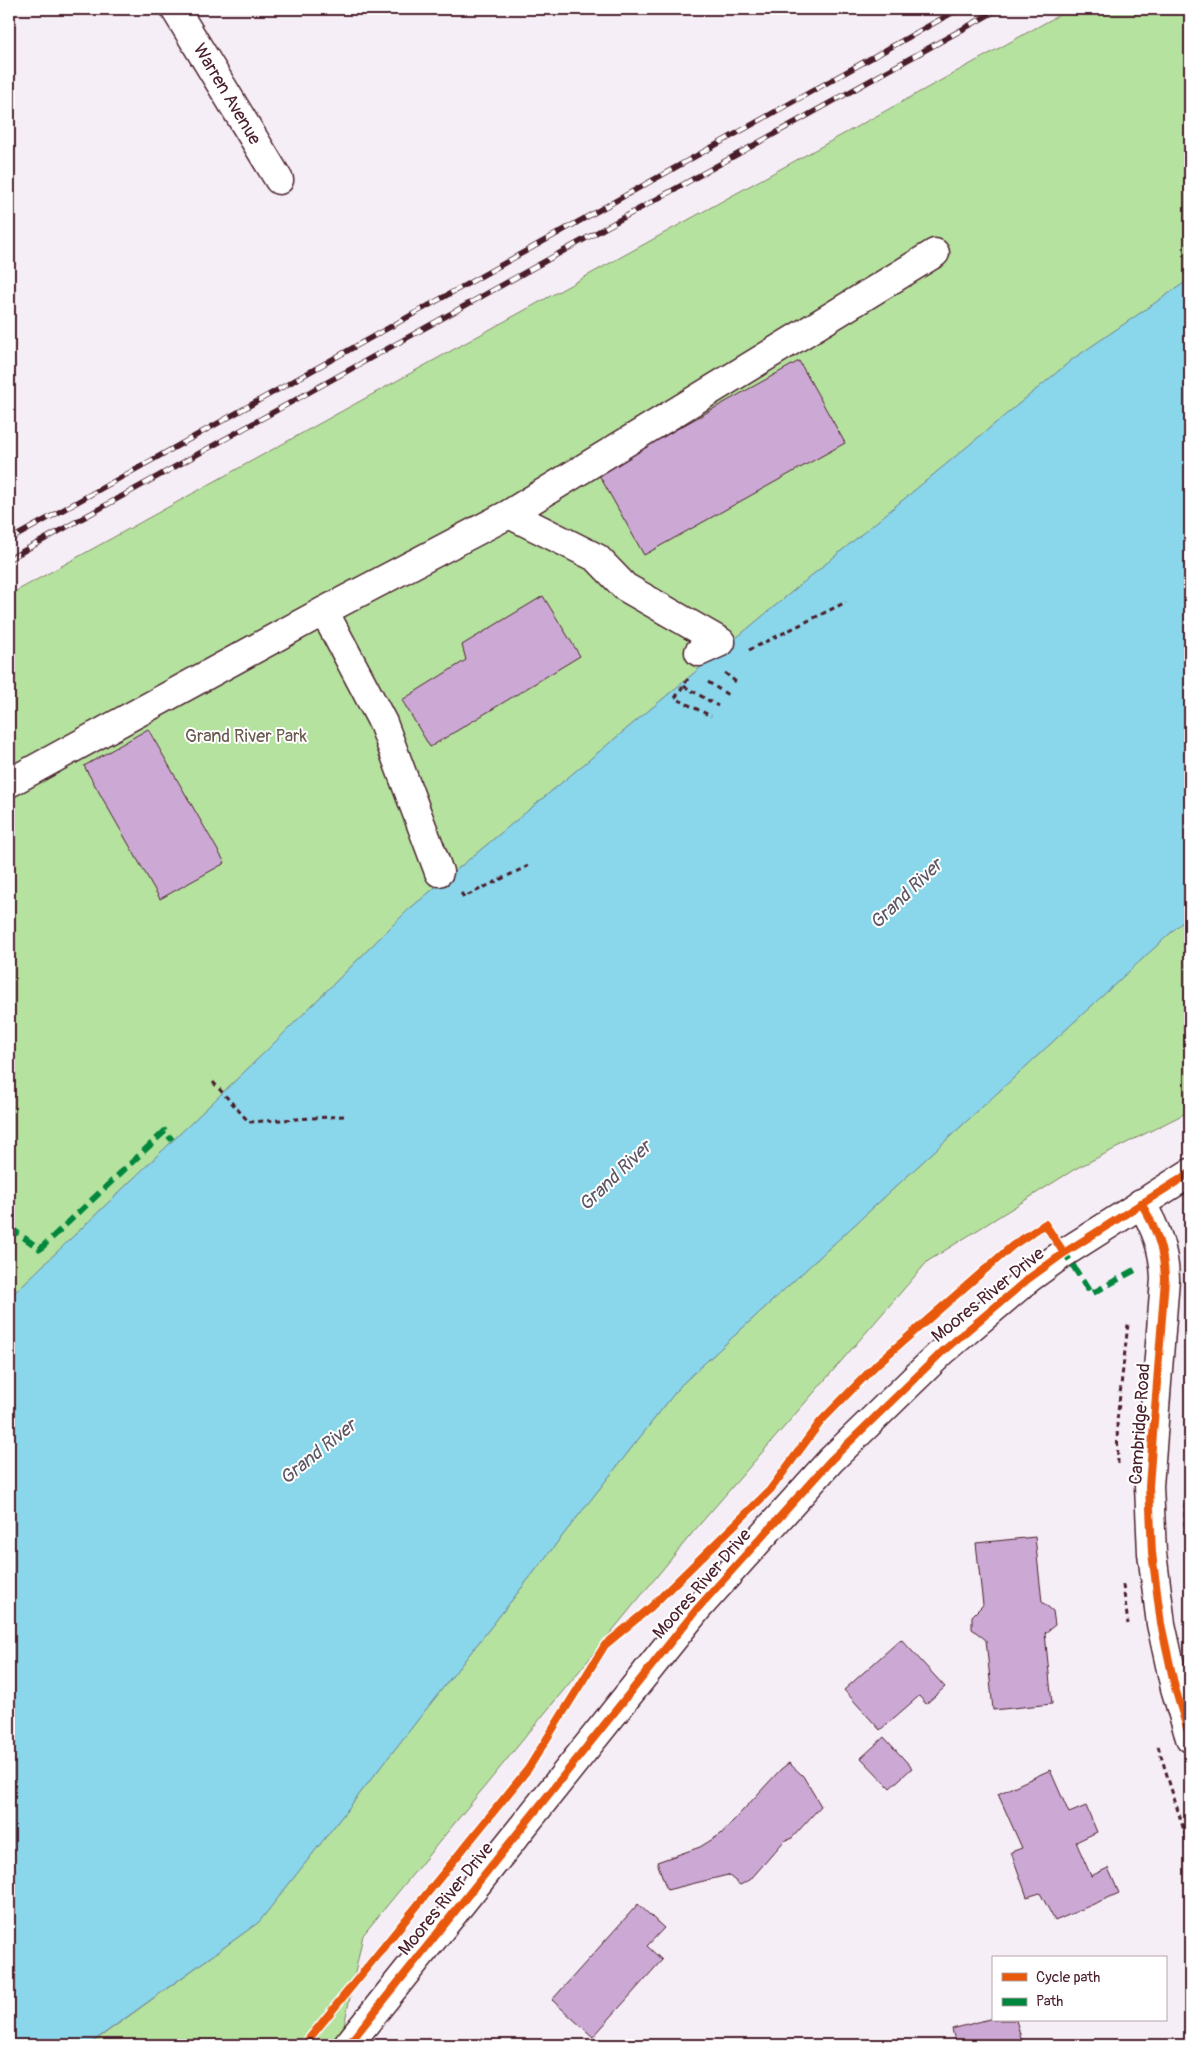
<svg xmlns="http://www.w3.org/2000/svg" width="1199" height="2054" font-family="Pangolin,sans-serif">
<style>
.green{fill:#b5e29f;stroke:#808065}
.water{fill:#8ad6ea;stroke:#708d9e}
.building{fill:#cba9d4;stroke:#4a1f2b}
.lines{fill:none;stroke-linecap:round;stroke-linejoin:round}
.minor-casing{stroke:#4a1f2b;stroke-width:31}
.path{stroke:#4a1f2b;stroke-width:3;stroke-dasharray:5 4;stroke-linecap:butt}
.minor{stroke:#fff;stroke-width:28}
.rail-casing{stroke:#4a1f2b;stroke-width:5.5}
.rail{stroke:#fff;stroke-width:4;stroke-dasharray:11;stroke-linecap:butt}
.quiet{stroke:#00873e;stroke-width:6;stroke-dasharray:12 6;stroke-linecap:butt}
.cycleway-casing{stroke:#fff;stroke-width:11}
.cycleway{stroke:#e8590c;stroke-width:8}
.labels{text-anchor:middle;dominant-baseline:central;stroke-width:4;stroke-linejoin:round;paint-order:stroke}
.street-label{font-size:18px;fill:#4a1f2b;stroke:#fff}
.park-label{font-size:18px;fill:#6a5a4e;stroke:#fff}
.water-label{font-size:19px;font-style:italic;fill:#5d5664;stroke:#fff}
</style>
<rect width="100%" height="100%" fill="#f5eef6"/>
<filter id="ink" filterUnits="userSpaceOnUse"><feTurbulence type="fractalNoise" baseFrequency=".02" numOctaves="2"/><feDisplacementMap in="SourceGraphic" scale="10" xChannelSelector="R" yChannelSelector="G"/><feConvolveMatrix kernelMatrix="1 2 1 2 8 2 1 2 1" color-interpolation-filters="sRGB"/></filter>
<g filter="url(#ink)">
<path class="green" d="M1070 9H1190V279L1073 359 408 910 265 1052 9 1298V595Z
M1190 915V1111L1075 1169 928 1261 694 1531 363 1935 340 2045H89L259 1922 681 1385Z"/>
<path class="water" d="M1190 279V915L681 1385 259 1922 88 2045H9V1298L265 1052 408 910 1073 359Z"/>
<path class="building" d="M799 361 845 443 644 555 598 473Z
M543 596 580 656 430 747 402 700 466 660 462 645Z
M148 729 225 863 160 899 84 766Z
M1035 1537 1042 1602 1053 1611 1055 1625 1045 1633 1052 1704 993 1710 986 1640 972 1629V1616L983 1605 976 1543Z
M901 1639 945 1687 926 1704 919 1696 880 1730 844 1690Z
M884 1737 912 1768 890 1788 861 1758Z
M789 1763 803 1776 821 1806 792 1838 784 1841 750 1880 740 1885 728 1875 667 1890 657 1862 700 1847 721 1834 781 1769Z
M1050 1770 1069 1813 1086 1806 1097 1832 1076 1842 1091 1876 1108 1868 1119 1893 1055 1921 1040 1893 1027 1897 1011 1852 1022 1848 998 1794Z
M638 1904 664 1928 647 1946 662 1960 593 2037 552 2000Z
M993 2018V2020H1016L1023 2045H956L952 2029Z"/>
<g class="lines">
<defs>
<path id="minor" d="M175 9 279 180
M509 514 597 558 625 587 721 642 699 652
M324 611 383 723 439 872
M9 783 324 611 509 514 935 253
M1141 1203C1156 1228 1164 1249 1165 1279L1149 1486 1152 1553 1161 1624 1175 1688 1190 1738
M348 2045 697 1609 831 1460 943 1351 1028 1279 1064 1253 1190 1173"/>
</defs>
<use href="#minor" class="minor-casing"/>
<path class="path" d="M749 650 846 602
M725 673 736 682
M688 679 675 698 711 716
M708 682 728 695
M684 686 718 706
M461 893 464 897 528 866
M213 1082 249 1122 344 1116
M1186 1440 1185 1526 1190 1578
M1118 1464 1117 1421 1128 1324
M1123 1585 1128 1624
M1158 1746 1190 1850"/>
<use href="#minor" class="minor"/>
<defs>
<path id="rail" d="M9 540 959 9
M9 559 999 9"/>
</defs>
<use href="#rail" class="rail-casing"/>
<use href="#rail" class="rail"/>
<path class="quiet" d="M9 1227 40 1249 165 1131 172 1140
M1063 1250 1091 1294 1135 1270"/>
<defs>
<path id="cycleway" d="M1141 1203C1156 1228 1164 1249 1165 1279L1149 1486 1152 1553 1161 1624 1175 1688 1190 1738
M304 2045 528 1769 605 1645 651 1607 770 1490 821 1421 877 1364 1012 1246 1045 1224 1064 1253
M348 2045 697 1609 831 1460 943 1351 1028 1279 1064 1253 1190 1173"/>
</defs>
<use href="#cycleway" class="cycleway-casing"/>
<use href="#cycleway" class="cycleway"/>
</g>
</g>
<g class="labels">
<g class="street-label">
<text transform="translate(227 94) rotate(59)">Warren Avenue</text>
<text transform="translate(988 1295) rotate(-39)">Moores River Drive</text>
<text transform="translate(1140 1424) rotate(-86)">Cambridge Road</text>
<text transform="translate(702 1584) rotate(-49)">Moores River Drive</text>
<text transform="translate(446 1899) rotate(-51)">Moores River Drive</text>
</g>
<g class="park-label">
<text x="246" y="736">Grand River Park</text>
</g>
<g class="water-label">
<text transform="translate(906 894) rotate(-44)">Grand River</text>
<text transform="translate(615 1176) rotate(-44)">Grand River</text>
<text transform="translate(318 1452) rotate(-39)">Grand River</text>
</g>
</g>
<rect width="1199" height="2054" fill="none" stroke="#fff" stroke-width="30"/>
<rect x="15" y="15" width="1169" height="2024" fill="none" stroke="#4a1f2b" stroke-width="2" filter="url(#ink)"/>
<rect x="992" y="1956" width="175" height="65" fill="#ffffff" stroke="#b7a5aa"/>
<rect x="1002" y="1973" width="25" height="8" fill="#e8590c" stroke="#b7a5aa"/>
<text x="1036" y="1982" font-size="15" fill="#4a1f2b">Cycle path</text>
<rect x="1002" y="1998" width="25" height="8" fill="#00873e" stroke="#b7a5aa"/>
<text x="1036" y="2006" font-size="15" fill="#4a1f2b">Path</text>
</svg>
